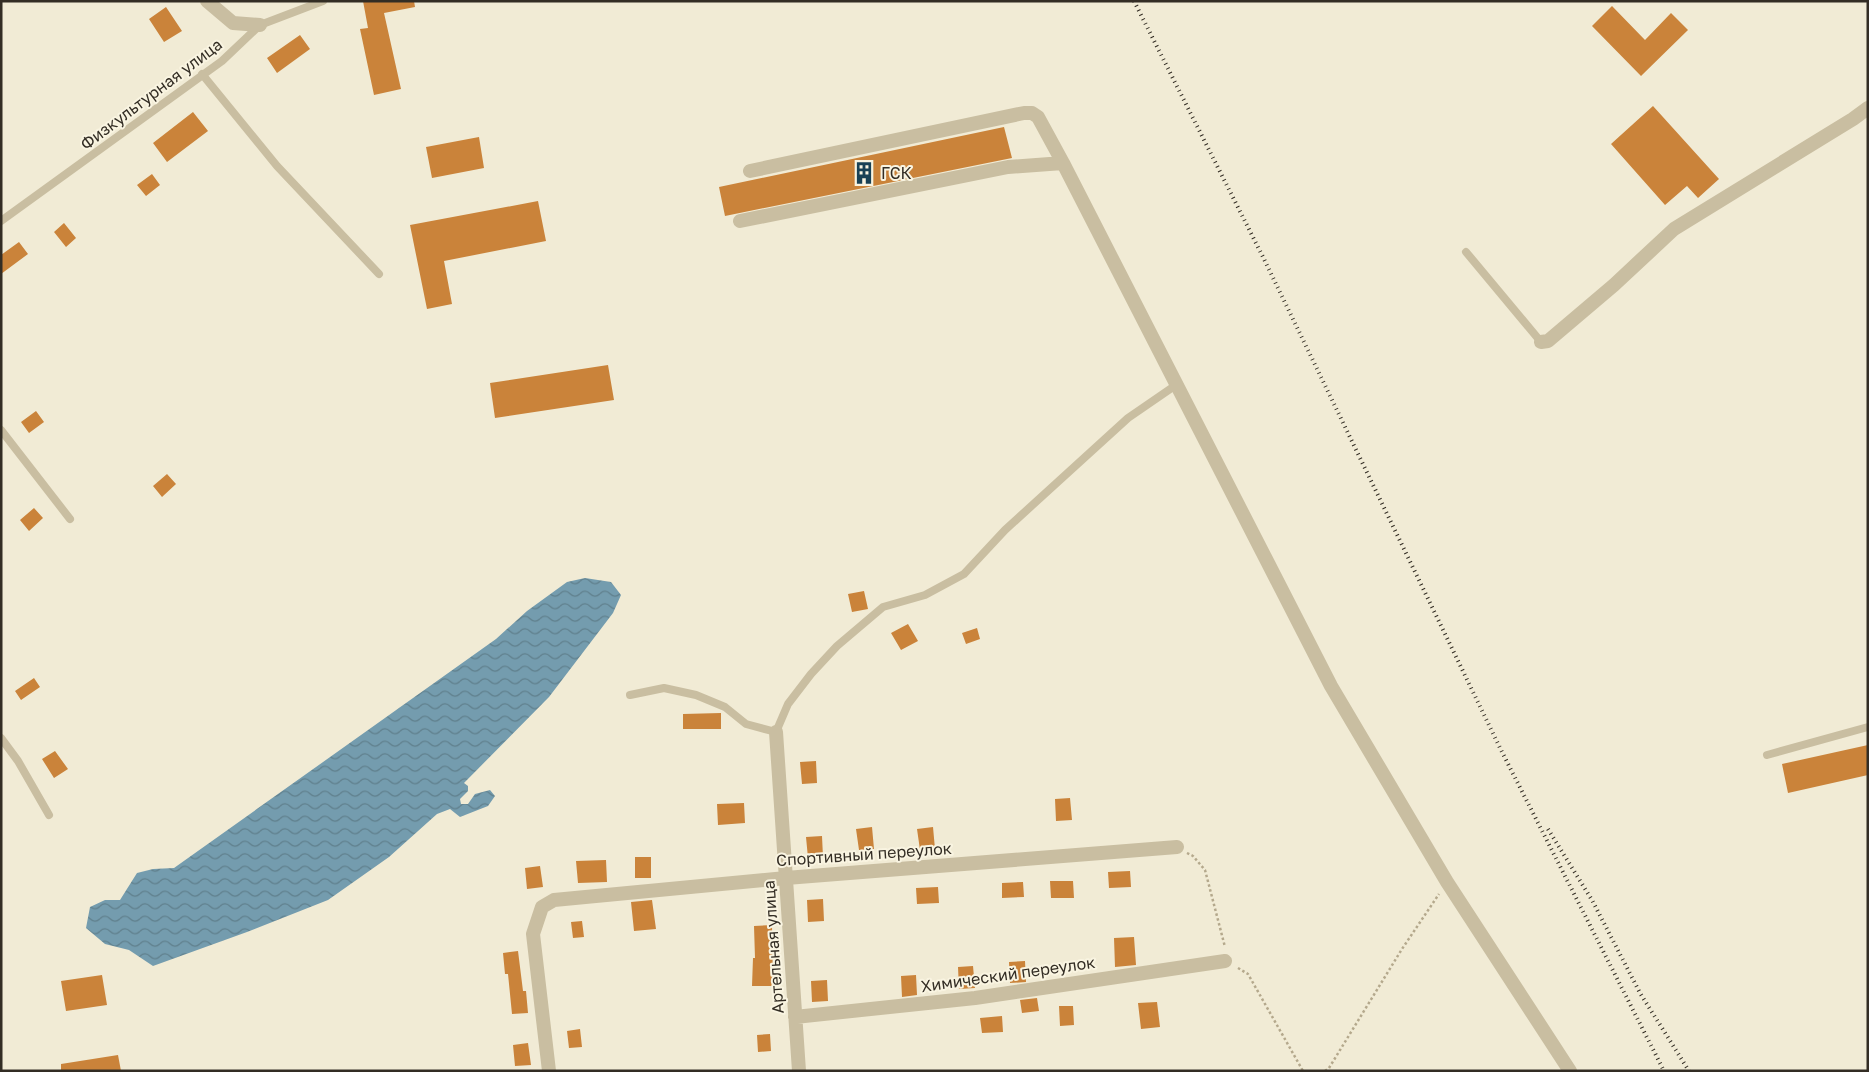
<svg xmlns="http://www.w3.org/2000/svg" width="1869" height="1072" font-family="'Golos Text',sans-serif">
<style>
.water{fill:url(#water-waves)}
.building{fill:#ca833a}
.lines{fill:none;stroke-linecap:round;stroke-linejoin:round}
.path{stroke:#b4a88c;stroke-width:2.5;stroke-dasharray:2.5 2.5;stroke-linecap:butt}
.service{stroke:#c9bea1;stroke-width:8}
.minor{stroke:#c9bea1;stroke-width:14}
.rail{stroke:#332d24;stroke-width:4;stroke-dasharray:1 4;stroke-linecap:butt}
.labels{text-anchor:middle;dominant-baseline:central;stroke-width:4;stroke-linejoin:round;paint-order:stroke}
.street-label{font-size:16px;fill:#332d24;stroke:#f9f4e1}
.poi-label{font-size:16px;fill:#332d24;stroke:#f9f4e1;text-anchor:start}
</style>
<defs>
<pattern id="water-waves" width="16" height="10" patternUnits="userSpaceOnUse" patternTransform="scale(1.25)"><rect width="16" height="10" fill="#749cae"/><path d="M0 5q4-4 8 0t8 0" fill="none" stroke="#60808d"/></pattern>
</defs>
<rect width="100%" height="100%" fill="#f1ebd5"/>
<path class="water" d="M585 578 611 582 621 595 613 613 549 697 464 783 468 786V791L460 799 461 804H468L475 794 490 790 495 796 488 806 460 817 450 809 437 814 389 857 328 900 247 932 153 966 129 950 105 944 86 928 90 907 105 900H120L137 873 153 869 174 868 496 639 527 611 567 582Z"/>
<path class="building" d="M363 1H414L415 7 384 13 401 89 374 95 360 29 368 28Z
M1612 6 1645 40 1671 13 1688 30 1641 76 1592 26Z
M166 7 182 31 164 42 149 19Z
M300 35 310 49 277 73 267 58Z
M1653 106 1719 179 1698 198 1687 186 1665 205 1611 144Z
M193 112 208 131 167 162 153 143Z
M1004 127 1012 158 725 216 719 187Z
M479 137 484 168 432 178 426 147Z
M152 174 160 185 146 196 137 185Z
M538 201 546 241 444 261 452 304 427 309 410 225Z
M64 223 76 238 66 247 54 232Z
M19 242 28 254 1 274V255Z
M608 365 614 400 495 418 490 383Z
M36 411 44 422 29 433 21 422Z
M167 474 176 484 162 497 153 486Z
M34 508 43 518 29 531 20 520Z
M864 591 868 609 852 612 848 594Z
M908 624 918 641 901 650 891 633Z
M977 628 980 639 966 644 962 633Z
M34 678 40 687 21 700 15 691Z
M721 713V729H683V714Z
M1868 745V775L1788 793 1782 764Z
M55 751 68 769 54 778 42 759Z
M816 761 817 783 802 784 800 762Z
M1070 798 1072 820 1056 821 1055 799Z
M744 803 745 823 718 825 717 804Z
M872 827 874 849 859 850 856 829Z
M933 827 935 849 920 850 917 829Z
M822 836 823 857 808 858 806 837Z
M635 857H651V878H635Z
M606 860 607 882 578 883 576 861Z
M540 866 543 887 527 889 525 868Z
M1130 871 1131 887 1109 888 1108 872Z
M1050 881H1073L1074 898H1051Z
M1023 882 1024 897 1002 898V883Z
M938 887 939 903 917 904 916 888Z
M823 899 824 921 808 922 807 900Z
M652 900 656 929 634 931 631 902Z
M582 921 584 937 573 938 571 922Z
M772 925 773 986H752L753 958H755L754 926Z
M1134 937 1136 965 1115 967 1114 938Z
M518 951 523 991H526L528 1013 512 1014 508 974H505L503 953Z
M1025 961 1026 982 1010 983 1009 962Z
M973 966 975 988 959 989 958 967Z
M102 975 107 1005 66 1011 61 981Z
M916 975 917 995 902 997 901 976Z
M827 980 828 1001 812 1002 811 981Z
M1037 998 1039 1011 1022 1013 1020 1000Z
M1157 1002 1160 1027 1141 1029 1138 1003Z
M1059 1006H1073L1074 1025 1060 1026Z
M1002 1016 1003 1032 982 1033 980 1018Z
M580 1029 582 1047 569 1048 567 1031Z
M770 1034 771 1051 758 1052 757 1035Z
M528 1043 531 1065 515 1066 513 1045Z
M118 1055 121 1071H61V1064Z"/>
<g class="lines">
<path class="path" d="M1187 853 1193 856 1205 870 1225 947
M1238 968 1248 974 1303 1071
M1325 1071 1329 1068 1402 949 1439 894"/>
<path class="service" d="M202 74 277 166 379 274
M1 221 222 61 260 25 323 1
M1466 252 1541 342
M1 430 70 519
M630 695 664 688 696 695 725 707 746 724 776 732 788 704 811 674 837 646 883 607 925 595 964 574 1005 530 1128 418 1176 385
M1 738 18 761 49 815
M1767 755 1868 727"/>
<path class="minor" d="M207 1 233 23 260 25
M750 171 1024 113H1032L1038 117 1063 163
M740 221 1008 167 1063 163 1331 686 1447 882 1570 1071
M1541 342 1548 341 1614 285 1674 229 1853 119 1868 108
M776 732 799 1071
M795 1017 975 998 1225 961
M549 1071 533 934 542 907 554 900 786 878 1177 847"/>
<path class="rail" d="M1134 1 1263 257 1502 752 1664 1071
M1548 829 1592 900 1640 993 1689 1071"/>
</g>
<defs>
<symbol id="building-bare" viewBox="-9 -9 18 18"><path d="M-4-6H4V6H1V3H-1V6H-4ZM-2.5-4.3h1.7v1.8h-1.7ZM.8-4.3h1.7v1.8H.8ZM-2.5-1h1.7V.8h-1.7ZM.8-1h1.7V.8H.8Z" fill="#194155" stroke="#f9f4e1" stroke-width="2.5" paint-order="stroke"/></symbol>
</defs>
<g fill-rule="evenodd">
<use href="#building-bare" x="848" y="157" width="32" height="32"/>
</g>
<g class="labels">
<g class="street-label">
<text transform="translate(151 94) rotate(-37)">Физкультурная улица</text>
<text transform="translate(864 854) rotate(-4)">Спортивный переулок</text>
<text transform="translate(773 947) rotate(-94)">Артельная улица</text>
<text transform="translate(1008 974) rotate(-8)">Химический переулок</text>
</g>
<g class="poi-label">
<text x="881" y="173">ГСК</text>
</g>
</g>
<rect width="1869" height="1072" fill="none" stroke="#332d24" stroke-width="5"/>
</svg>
